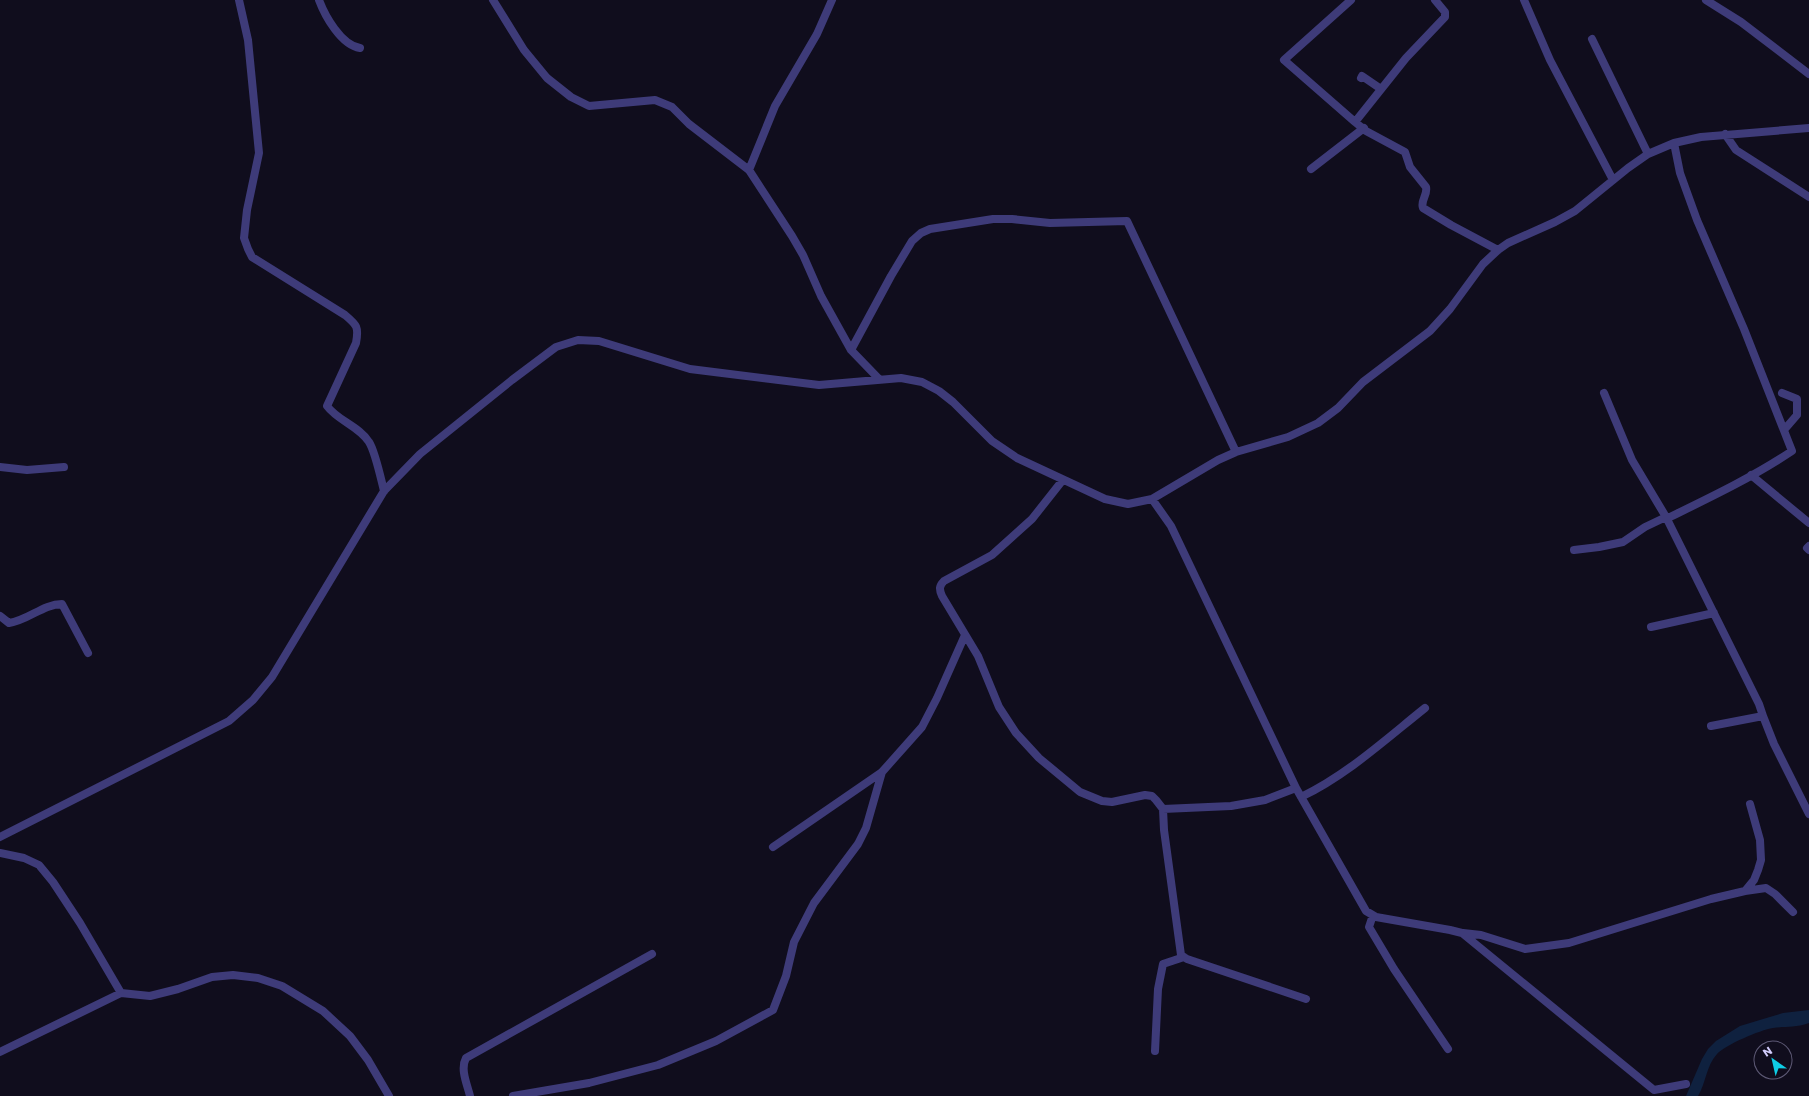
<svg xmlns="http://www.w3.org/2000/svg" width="1809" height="1096" font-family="Poppins,sans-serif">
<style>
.water{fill:#0f213f}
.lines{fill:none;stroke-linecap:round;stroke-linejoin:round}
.street{stroke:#3e3b79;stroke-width:8}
</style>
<rect width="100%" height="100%" fill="#100d1d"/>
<path class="water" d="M1809 1010V1023C1794 1028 1787 1026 1773 1028 1760 1030 1725 1045 1717 1054 1706 1066 1706 1083 1698 1096H1686L1702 1059 1708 1049 1716 1041 1740 1026 1783 1013Z"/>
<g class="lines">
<path class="street" d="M239 0 248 40 259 153 247 210 244 238 248 249 252 257 345 315C357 325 359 327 356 343L327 406C338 421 359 426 369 442 375 451 381 479 384 491
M319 0C325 16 341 45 360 48
M493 0 524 50 547 78 571 97 589 106 655 100 672 107 689 124 749 170 792 236 803 255 821 296 851 350 879 379
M1351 0 1284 60 1355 122
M1435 0 1445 12V17L1406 58 1355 122 1366 131 1405 152 1410 167 1426 187C1428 195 1420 201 1423 208L1451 225 1498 250
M1524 0 1550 60 1613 180
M1706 0 1741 22 1809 74
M1592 39 1648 154
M1361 78 1362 76 1381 89
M1725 134 1736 150 1809 197
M1311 169 1364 128
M749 170 775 106 817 34 832 0
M851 350 891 276 912 241 921 233 930 229 993 219H1012L1050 223 1127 221 1236 452
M1604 393 1632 460 1666 517H1670C1711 497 1753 477 1792 451L1744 329 1697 220 1680 173 1674 143
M1782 393 1797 399V415L1784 430
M0 467 27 470 64 467
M1751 475 1809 523
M1062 481 1032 519 992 555 944 581C939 586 939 589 942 596L978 656 999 707 1016 733 1039 758 1080 792 1102 801 1112 802 1145 795 1152 796 1156 800 1163 809 1164 830 1181 955 1187 959 1306 999
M1152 499 1171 526 1296 788 1366 911 1376 917 1450 930 1462 933 1654 1090 1686 1084
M1809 546 1807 548 1809 550
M1574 550 1599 547 1623 542 1645 527 1666 517 1759 704 1763 716 1711 726
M0 616 9 623C29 620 43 604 62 604L88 653
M1651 627 1714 613
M1763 716 1774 744 1809 814
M1301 797C1347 775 1386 739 1425 708
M1163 809 1231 806 1265 800 1296 788
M0 837 229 721 253 700 272 677 384 491 420 454 512 380 556 347 578 340 599 341 690 369 819 385 901 378 922 382 939 391 953 402 992 441 1017 458 1105 499 1128 504 1152 499 1218 460 1236 452 1288 437 1318 423 1338 408 1363 382 1430 331 1450 309 1483 264 1498 250 1508 243 1555 222 1575 211 1628 168 1648 154 1674 143 1701 137 1809 128
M773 847 882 772
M0 853 24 858 39 865 53 882 80 923 121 993
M1745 891 1766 888 1775 894 1793 912
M1373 915 1369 927 1394 969 1448 1049
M1463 933 1481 935 1525 949 1569 943 1711 899 1745 891 1754 880 1758 870 1761 860 1760 840 1750 804
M1155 1051 1158 989 1163 964 1184 957
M0 1052 121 993 150 996 178 989 212 977 233 975 258 978 282 986 323 1011 350 1036 368 1060 389 1096
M470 1096C467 1084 460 1069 466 1058L652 954
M513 1096 589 1083 658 1065 716 1041 773 1010 786 976 794 942 814 903 858 844 866 828 882 772 922 727 937 698 965 635"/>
</g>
<g transform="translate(1773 1060) rotate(326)"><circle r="19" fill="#100d1d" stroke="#5e5a76"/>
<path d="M0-3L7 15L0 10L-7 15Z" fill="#0fcde5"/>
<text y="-6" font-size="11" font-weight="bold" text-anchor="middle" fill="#d3cdfc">N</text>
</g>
</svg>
